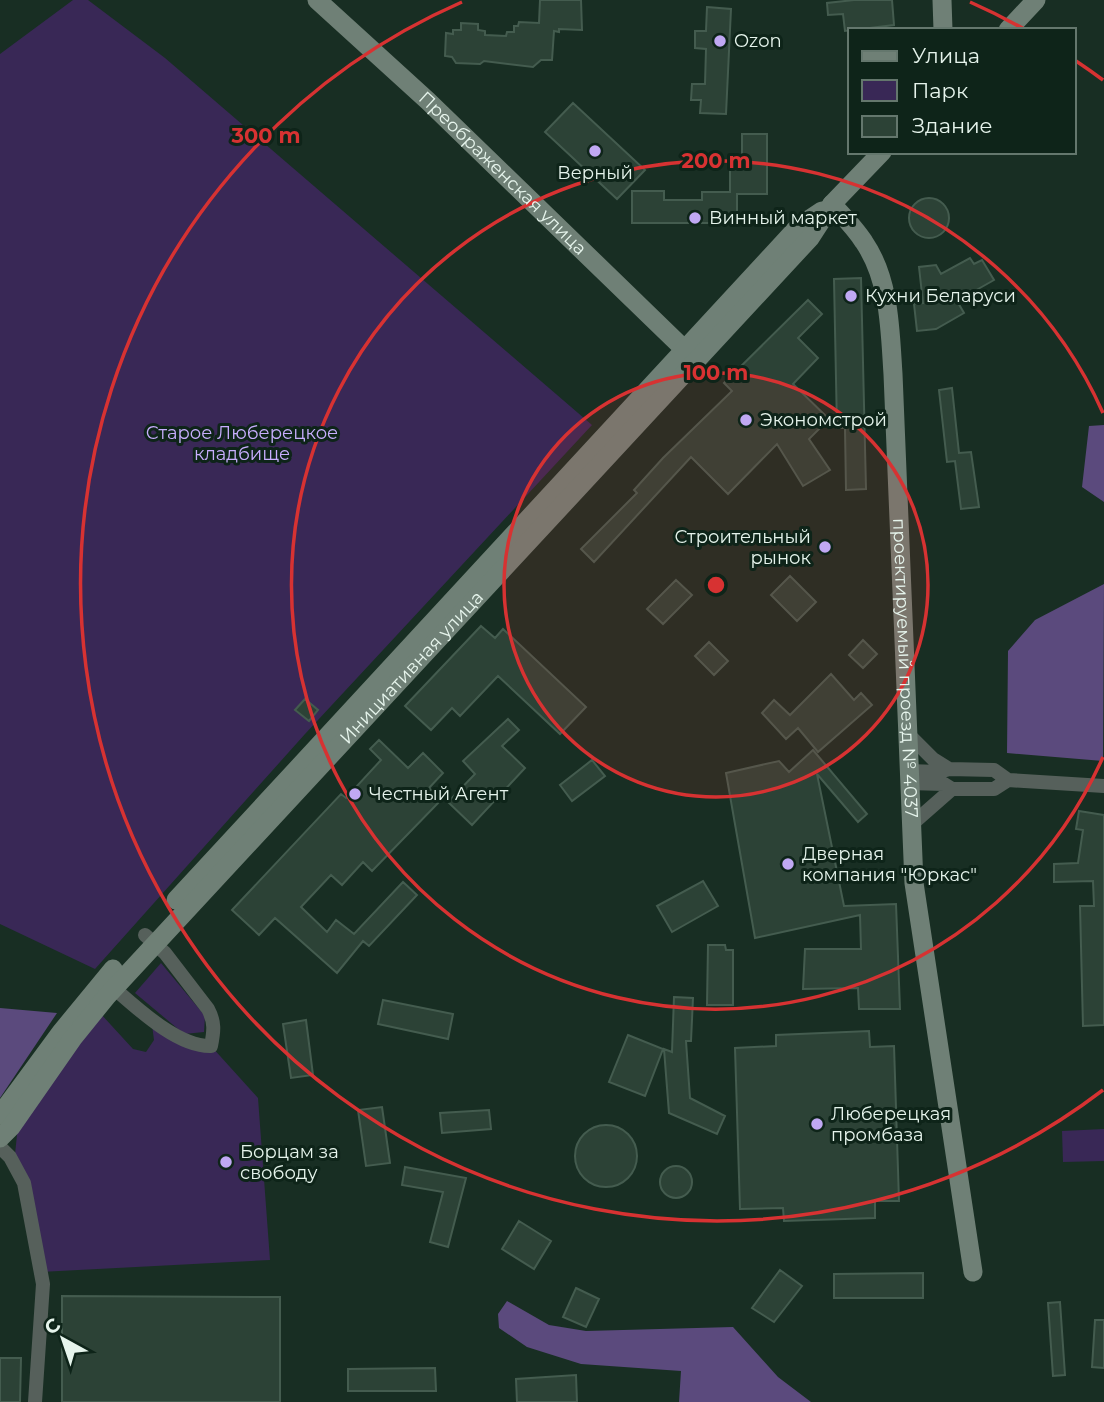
<svg xmlns="http://www.w3.org/2000/svg" width="1104" height="1402" font-family="Montserrat,sans-serif">
<style>
.green{fill:#392856}
.forest{fill:#5b4a7d}
.building{fill:#2c4236;stroke:#445c4f;stroke-width:2}
.lines{fill:none;stroke-linecap:round;stroke-linejoin:round}
.street{stroke:#56605b;stroke-width:14}
.secondary{stroke:#6f8076;stroke-width:19}
.ring{fill:none;stroke:#d73232;stroke-width:3.5}
.poi-dot{fill:#c0a8f3;stroke:#0e2419;stroke-width:2.5}
.labels{text-anchor:middle;dominant-baseline:central;stroke-width:6;stroke-linejoin:round;paint-order:stroke}
.poi-label{font-size:18px;fill:#e6f4ec;stroke:#0e2419;text-anchor:start}
.street-label{font-size:18px;fill:#e6f4ec;stroke:#0e2419}
.park-label{font-size:18px;fill:#c8aefe;stroke:#0e2419}
.centre{fill:#d73232;stroke:#0e2419;stroke-width:3.5}
.ring-label{font-size:21px;text-anchor:middle;font-weight:bold;fill:#d73232;stroke:#0e2419;stroke-width:6;stroke-linejoin:round;paint-order:stroke}
</style>
<rect width="100%" height="100%" fill="#182e23"/>
<path class="green" d="M73 0H88L165 58 592 425 305 734 95 969 0 924V54Z
M161 963 205 1016 204 1032 184 1034 135 993Z
M100 1013 133 1049 146 1052 154 1040 152 1025 211 1046 258 1098 270 1260 40 1272 14 1164 18 1125Z
M1104 1129V1161L1063 1162 1062 1131Z"/>
<path class="forest" d="M1104 425V509V502L1082 487 1089 426Z
M1104 584 1103 761 1007 753 1008 651 1035 620Z
M0 1008 57 1013 0 1098Z
M507 1301 549 1325 586 1331 733 1327 778 1377 811 1402H679L681 1371 581 1364 527 1347 499 1328 498 1314Z"/>
<path class="building" d="M540 0H581L582 30 559 29V32L554 31 552 60H541L533 67 484 61 480 64 456 63 452 57 445 56 446 33 453 34V30H461V23L478 24V30L485 31V35L506 36 507 32H514V26H518L519 22 539 23Z
M854 0H892L894 25 845 31 843 14 828 15 827 3Z
M707 7 731 9 726 114 700 113 701 100H691L692 84H705L706 49 695 48V31H706Z
M573 103 645 170 617 199 545 132Z
M742 134H767V194H737V223H632V191H664V200H702V192H730V158H742Z
M909 218a20 20 0 1 1 40 0a20 20 0 1 1-40 0Z
M970 258 974 264 982 260 994 280 957 301 964 313 936 329 917 331 914 304 923 303 919 267 936 265 941 274Z
M861 278 866 489 846 490 845 428H837L834 279Z
M808 300 822 314 798 338 818 358 793 384 829 419 809 439 830 470 803 486 777 444 728 494 691 457 594 562 581 549 637 493 634 490 663 458 732 391 724 383Z
M952 388 959 453 971 452 979 507 961 509 955 461 947 462 939 390Z
M790 576 816 602 797 621 771 595Z
M676 580 692 595 663 624 647 609Z
M481 626 495 638 503 629 586 707 560 734 498 676 460 716 452 708 431 730 405 706Z
M863 640 877 654 863 668 849 655Z
M709 642 728 661 714 675 695 656Z
M831 674 854 700 861 693 872 705 818 752 798 728 786 739 762 713 774 700 790 715Z
M305 699 318 710 309 721 295 710Z
M508 719 519 730 502 746 525 768 472 825 448 802 475 774 463 761Z
M379 740 408 768 423 753 443 773 429 788 441 800 372 871 363 862 342 885 331 875 301 907 327 932 336 920 354 934 403 882 417 895 369 946 363 941 337 973 275 918 259 935 232 910 341 794 346 798 381 760 370 749Z
M813 750 867 814 858 822 817 774 844 906 896 904 900 1009H859L858 988 803 989 805 949H861L860 915 755 938 726 773 779 761 789 772Z
M592 760 605 776 572 801 560 785Z
M1079 811 1104 815V1025L1083 1026 1080 906H1094L1093 881 1054 882V864L1078 863 1083 830 1076 829Z
M703 881 718 906 672 932 657 906Z
M708 945H725L726 950H733V1005H707Z
M674 997 693 998 691 1041H686L690 1098 725 1116 717 1134 669 1113 664 1049 672 1052Z
M383 1000 453 1014 448 1039 378 1024Z
M306 1020 313 1075 291 1078 283 1024Z
M869 1031 870 1047 894 1046 899 1201H875V1218L784 1221 783 1208 740 1209 735 1048 776 1046V1035Z
M628 1035 663 1049 645 1096 609 1082Z
M382 1107 390 1163 366 1166 358 1110Z
M489 1110 491 1129 442 1133 440 1113Z
M575 1156a31 31 0 1 1 62 0a31 31 0 1 1-62 0Z
M660 1182a16 16 0 1 1 32 0a16 16 0 1 1-32 0Z
M405 1167 466 1178 448 1247 430 1242 443 1192 402 1185Z
M519 1221 551 1241 534 1269 502 1249Z
M780 1270 802 1286 774 1322 752 1308Z
M923 1273V1298H834V1274Z
M576 1288 599 1299 586 1327 563 1317Z
M62 1296 280 1297V1402H62Z
M1060 1302 1065 1375 1053 1376 1048 1303Z
M1095 1320H1104V1368L1092 1367Z
M0 1358H21L20 1402H0Z
M435 1368 436 1391H348V1369Z
M576 1375 577 1402H517L516 1379Z"/>
<g class="lines">
<path class="street" d="M907 733 933 759 949 769
M908 771 939 772 949 769 994 770 1008 780 1104 786
M909 783 944 784 952 789H994L1008 780
M911 825 952 789
M108 983C134 1005 176 1047 211 1046 214 1031 215 1022 208 1009L165 953 145 935
M0 1147 10 1157 24 1183 43 1284 35 1402"/>
<g class="secondary">
<path id="s1" d="M317 0 428 101 685 350"/>
<path d="M942 0 943 30"/>
<path d="M1008 30 1036 0"/>
<path id="s2" d="M832 204C843 216 855 228 864 242 890 280 890 330 893 374L914 883 973 1272"/>
<path d="M176 900 798 227 822 211"/>
<path d="M0 1115 62 1031 113 969"/>
<path id="s3" d="M0 1138 11 1127 73 1038 107 996 810 238 832 204 882 152"/>
</g>
</g>
<circle cx="716" cy="585" r="212" fill="#d73232" fill-opacity=".12"/>
<g class="ring">
<circle cx="716" cy="585" r="212"/>
<path d="M1103 757A424 424 0 1 1 1103 413"/>
<path d="M1103 1090A636 636 0 1 1 462 2M970 2A636 636 0 0 1 1024 29M1076 61A636 636 0 0 1 1103 80"/>
</g>
<g class="poi-dot">
<circle cx="720" cy="41" r="7"/>
<circle cx="595" cy="151" r="7"/>
<circle cx="695" cy="218" r="7"/>
<circle cx="851" cy="296" r="7"/>
<circle cx="746" cy="420" r="7"/>
<circle cx="825" cy="547" r="7"/>
<circle cx="355" cy="794" r="7"/>
<circle cx="788" cy="864" r="7"/>
<circle cx="817" cy="1124" r="7"/>
<circle cx="226" cy="1162" r="7"/>
</g>
<g class="labels">
<g class="poi-label">
<text x="734" y="41">Ozon</text>
<text x="595" y="173" text-anchor="middle">Верный</text>
<text x="709" y="218">Винный маркет</text>
<text x="865" y="296">Кухни Беларуси</text>
<text x="760" y="420">Экономстрой</text>
<text x="811" y="537" text-anchor="end">Строительный<tspan x="811" dy="21">рынок</tspan></text>
<text x="369" y="794">Честный Агент</text>
<text x="802" y="854">Дверная<tspan x="802" dy="21">компания "Юркас"</tspan></text>
<text x="831" y="1114">Люберецкая<tspan x="831" dy="21">промбаза</tspan></text>
<text x="240" y="1152">Борцам за<tspan x="240" dy="21">свободу</tspan></text>
</g>
<g class="street-label">
<text stroke="none"><textPath href="#s1" startOffset="254">Преображенская улица</textPath></text>
<text stroke="none"><textPath href="#s3" startOffset="626">Инициативная улица</textPath></text>
<text stroke="none"><textPath href="#s2" startOffset="481">проектируемый проезд № 4037</textPath></text>
</g>
<g class="park-label">
<text x="242" y="433">Старое Люберецкое<tspan x="242" dy="21">кладбище</tspan></text>
</g>
</g>
<circle cx="716" cy="585" r="10" class="centre"/>
<g class="ring-label">
<text x="266" y="143">300 m</text>
<text x="716" y="168">200 m</text>
<text x="716" y="380">100 m</text>
</g>
<rect x="848" y="28" width="228" height="126" fill="#0e2419" stroke="#64776d" stroke-width="2"/>
<rect x="862" y="51" width="35" height="10" fill="#6f8076" stroke="#64776d" stroke-width="2"/>
<text x="912" y="63" font-size="21" fill="#e6f4ec">Улица</text>
<rect x="862" y="80" width="35" height="21" fill="#392856" stroke="#64776d" stroke-width="2"/>
<text x="912" y="98" font-size="21" fill="#e6f4ec">Парк</text>
<rect x="862" y="116" width="35" height="21" fill="#2c4236" stroke="#64776d" stroke-width="2"/>
<text x="912" y="133" font-size="21" fill="#e6f4ec">Здание</text>
<g transform="translate(63 1339) rotate(320)" stroke="#0e2419" stroke-width="5" paint-order="stroke">
<path d="M0-5L12 26L0 18L-12 26Z" fill="#e6f4ec"/>
<text y="-10" font-size="19" font-weight="bold" text-anchor="middle" fill="#e6f4ec">С</text>
</g>
</svg>
